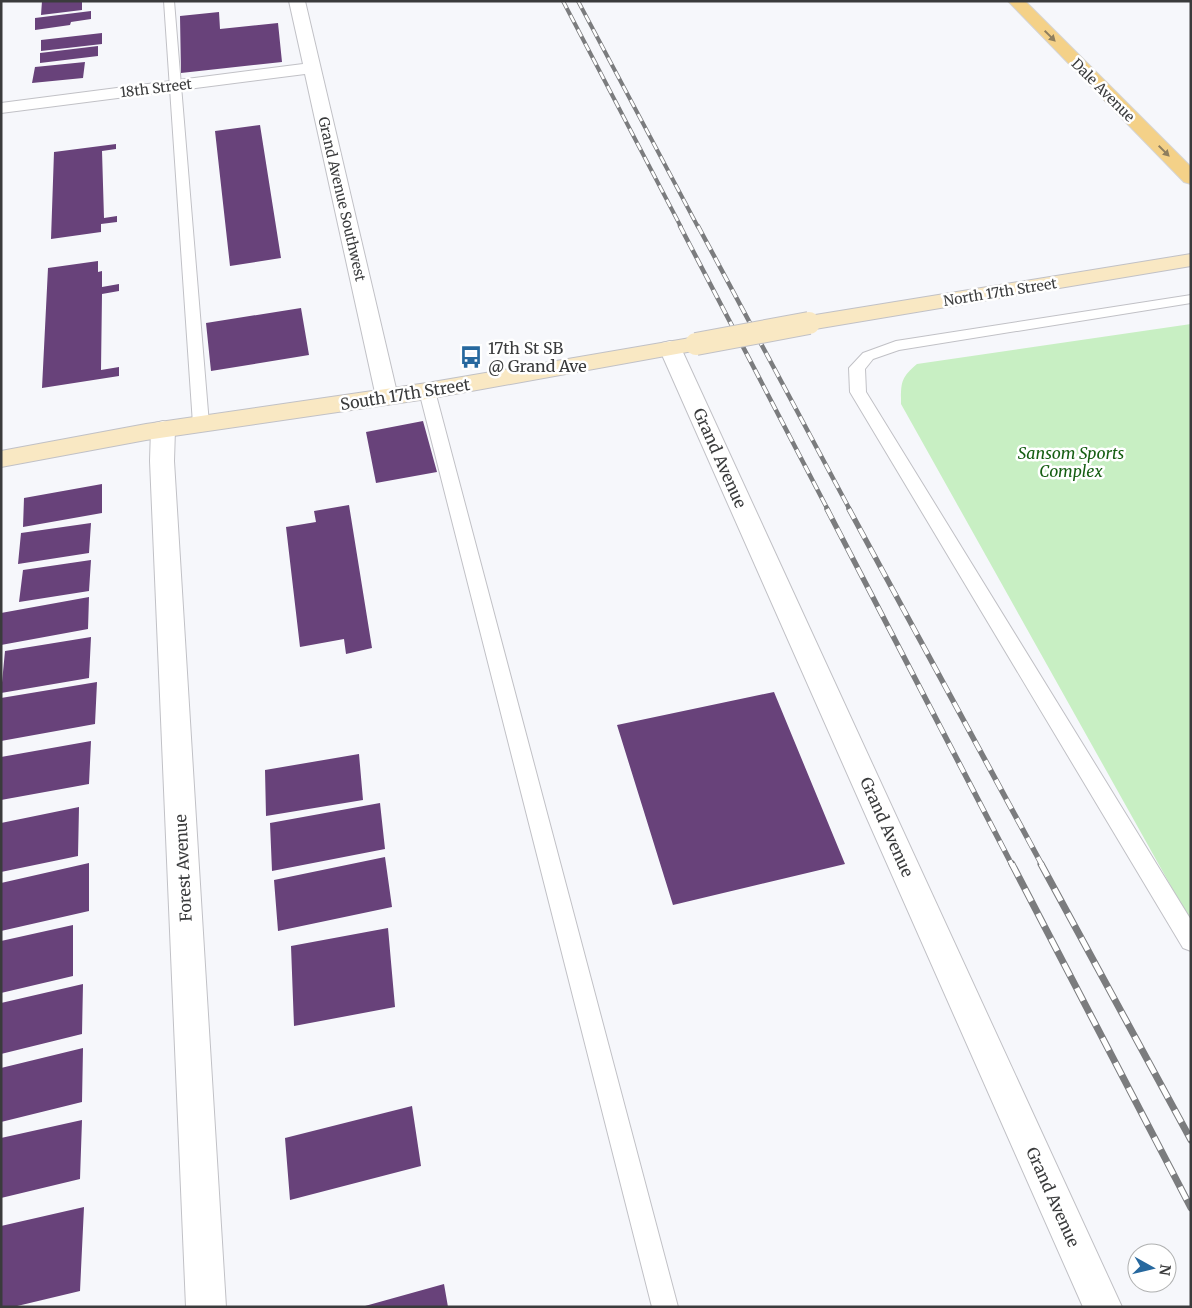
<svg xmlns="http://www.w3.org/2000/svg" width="1192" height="1308" font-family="Merriweather,serif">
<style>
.green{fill:#c8efc3}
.building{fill:#68427a}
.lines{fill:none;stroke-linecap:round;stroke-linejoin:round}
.service-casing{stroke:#c1c1c6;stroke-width:2}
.tertiary-casing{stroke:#c1c1c6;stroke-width:2}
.secondary-casing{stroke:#c1c1c6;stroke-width:2}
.primary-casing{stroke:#d4d4d4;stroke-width:2}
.service{fill:#fff;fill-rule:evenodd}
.tertiary{fill:#fff;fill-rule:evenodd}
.secondary{fill:#f9e8c3;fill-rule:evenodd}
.primary{fill:#f4d188;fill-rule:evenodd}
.rail-far3-casing{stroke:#7b7c7e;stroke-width:4}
.rail-far2-casing{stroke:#7b7c7e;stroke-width:4.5}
.rail-far1-casing{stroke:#7b7c7e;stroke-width:5.5}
.rail-casing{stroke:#7b7c7e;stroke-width:7}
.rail-far3{stroke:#fff;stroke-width:2.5;stroke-dasharray:8;stroke-linecap:butt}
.rail-far2{stroke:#fff;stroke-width:3;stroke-dasharray:9;stroke-linecap:butt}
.rail-far1{stroke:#fff;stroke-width:4;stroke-dasharray:11;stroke-linecap:butt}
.rail{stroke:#fff;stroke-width:5;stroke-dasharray:14;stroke-linecap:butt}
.secondary-bridge-casing{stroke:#c1c1c6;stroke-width:24;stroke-linecap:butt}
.secondary-bridge{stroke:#f9e8c3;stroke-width:22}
.oneway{fill:#8e7e5e}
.labels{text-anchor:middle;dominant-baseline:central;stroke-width:5;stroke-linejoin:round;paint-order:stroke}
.far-street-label{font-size:14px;fill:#3a3b3c;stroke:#fff}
.poi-label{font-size:16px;fill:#3a3b3c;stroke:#fff;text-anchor:start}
.street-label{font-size:16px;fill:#3a3b3c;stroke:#fff}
.park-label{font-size:16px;font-style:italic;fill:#165e13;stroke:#fff}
</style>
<rect width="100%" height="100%" fill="#f6f7fb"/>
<path class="green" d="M1191 324V922L901 404C901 384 900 378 917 364Z"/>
<path class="building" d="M42 1H82V10L41 15Z
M91 11V19L71 22 70 25 35 30V18Z
M219 12 220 29 278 23 282 62 181 73 180 16Z
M102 33V44L41 51V40Z
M98 46V56L40 63V53Z
M85 62 83 78 32 83 35 67Z
M260 125 281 258 230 266 215 131Z
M116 144V149L102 151 104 218 117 216V222L101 224V232L51 239 54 152Z
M98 261V272L102 271V287L119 284V291L102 294 101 370 119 367V376L42 388 48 268Z
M301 308 309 355 211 371 206 323Z
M423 421 437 472 376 483 366 432Z
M102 484V513L23 527 24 498Z
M349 505 372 648 346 654 344 639 300 647 286 527 316 522 314 511Z
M91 523 89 553 18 564 21 533Z
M91 560 89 591 19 602 23 570Z
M89 597 88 629 1 645V613Z
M91 637 89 678 1 693 5 651Z
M97 682 95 724 1 741V698Z
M774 692 845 864 673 905 617 725Z
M91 741 89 784 1 800V757Z
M359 754 363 800 266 816 265 770Z
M380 803 385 849 272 871 270 823Z
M79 807 78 856 1 872V823Z
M385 857 392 907 278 931 274 880Z
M89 863V911L1 931V883Z
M73 925V976L1 993V941Z
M388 928 395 1007 294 1026 291 946Z
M83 984 82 1034 1 1054V1003Z
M83 1048 82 1102 1 1122V1068Z
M412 1106 421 1166 290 1200 285 1138Z
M82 1120 80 1179 1 1198V1138Z
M84 1207 80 1291 13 1307H1V1226Z
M444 1284 448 1307H366L365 1306Z"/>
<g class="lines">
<defs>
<path id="service" d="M164 1H174L209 424 207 428H195L193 424Z
M1191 295V303L899 350 873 359 865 369 866 392 1191 920V951L1183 948 850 392 849 368 863 353 896 341Z
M427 386 433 387 435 391 678 1307H652L419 391 421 387Z"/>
<path id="tertiary" d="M289 1H305L398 397 395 402 387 405 379 402 376 397 305 74 1 113V103L303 64Z
M670 341 678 343 681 348 1122 1307H1083L659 348 662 343Z
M163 421 171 423 175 429 174 461 226 1307H186L150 461 151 429 155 423Z"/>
<path id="secondary" d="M1191 254V266L809 330 801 328 798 323 801 318 809 316Z
M696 337 704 339 707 344 704 349 427 399 146 440 1 467V451L146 424 427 383Z"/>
<path id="primary" d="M1008 1H1025L1191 167V184L1184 182Z"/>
</defs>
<use href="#service" class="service-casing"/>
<use href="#tertiary" class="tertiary-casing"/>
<use href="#secondary" class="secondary-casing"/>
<use href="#primary" class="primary-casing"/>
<use href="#service" class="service"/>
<use href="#tertiary" class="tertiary"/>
<use href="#secondary" class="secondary"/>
<use href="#primary" class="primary"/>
<defs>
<path id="rail-far3" d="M563 1 681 227
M578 1 698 227"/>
<path id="rail-far2" d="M680 226 828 510
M698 226 850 510"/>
<path id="rail-far1" d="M827 509 1012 865
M849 509 1042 865"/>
<path id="rail" d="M1012 864 1191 1208
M1041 864 1191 1140"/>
</defs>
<use href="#rail-far3" class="rail-far3-casing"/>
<use href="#rail-far2" class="rail-far2-casing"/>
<use href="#rail-far1" class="rail-far1-casing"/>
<use href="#rail" class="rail-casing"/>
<use href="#rail-far3" class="rail-far3"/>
<use href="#rail-far2" class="rail-far2"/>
<use href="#rail-far1" class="rail-far1"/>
<use href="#rail" class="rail"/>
<defs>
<path id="secondary-bridge" d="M696 344 809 323"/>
</defs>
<use href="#secondary-bridge" class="secondary-bridge-casing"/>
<use href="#secondary-bridge" class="secondary-bridge"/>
</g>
<defs><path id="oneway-solid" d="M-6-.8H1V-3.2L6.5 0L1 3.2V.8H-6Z" transform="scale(1.25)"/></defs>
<g class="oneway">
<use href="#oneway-solid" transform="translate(1050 36) rotate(45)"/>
<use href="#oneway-solid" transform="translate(1164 151) rotate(45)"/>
</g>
<defs>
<symbol id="bus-bare" viewBox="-9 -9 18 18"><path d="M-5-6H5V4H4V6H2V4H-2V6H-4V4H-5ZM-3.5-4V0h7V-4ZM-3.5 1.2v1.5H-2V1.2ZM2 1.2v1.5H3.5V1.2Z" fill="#27689e" stroke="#fff" stroke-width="2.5" paint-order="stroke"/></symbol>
</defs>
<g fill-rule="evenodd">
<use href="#bus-bare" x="455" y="341" width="32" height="32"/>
</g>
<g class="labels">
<g class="far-street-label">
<text transform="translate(156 88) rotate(-7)">18th Street</text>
<text transform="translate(1103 90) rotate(45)">Dale Avenue</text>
<text transform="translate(342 199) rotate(77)">Grand Avenue Southwest</text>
<text transform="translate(1000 292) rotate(-9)">North 17th Street</text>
</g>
<g class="poi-label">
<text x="488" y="348">17th St SB<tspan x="488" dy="18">@ Grand Ave</tspan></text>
</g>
<g class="street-label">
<text transform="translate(405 394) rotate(-9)">South 17th Street</text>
<text transform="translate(720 458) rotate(66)">Grand Avenue</text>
<text transform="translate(887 827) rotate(66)">Grand Avenue</text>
<text transform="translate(183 868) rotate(-93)">Forest Avenue</text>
<text transform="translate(1053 1197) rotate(66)">Grand Avenue</text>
</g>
<g class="park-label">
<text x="1071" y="453">Sansom Sports<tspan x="1071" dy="18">Complex</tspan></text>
</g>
</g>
<rect width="1192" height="1308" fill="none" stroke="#3a3b3c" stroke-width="5"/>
<g transform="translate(1152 1268) rotate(98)"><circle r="24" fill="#ffffff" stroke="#b0b1b1"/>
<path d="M0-4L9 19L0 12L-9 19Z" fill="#27689e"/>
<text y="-8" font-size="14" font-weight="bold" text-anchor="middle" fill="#3a3b3c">N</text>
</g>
</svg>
